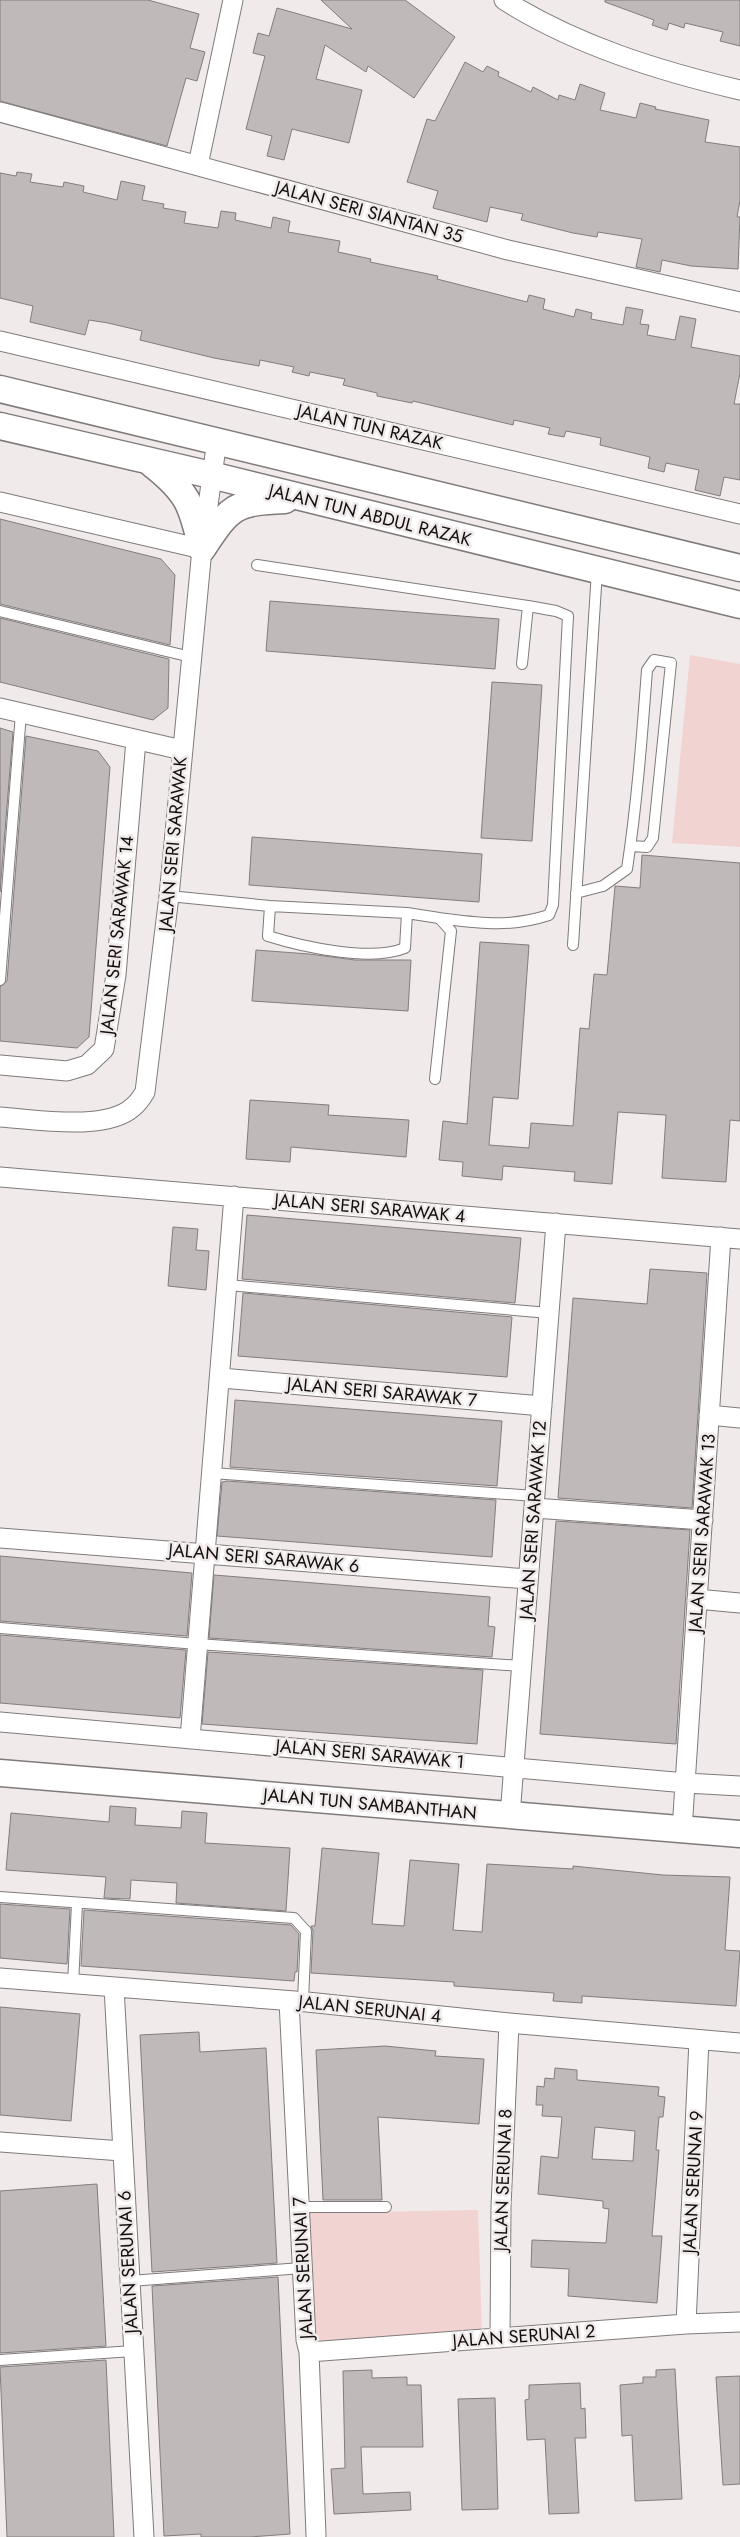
<svg xmlns="http://www.w3.org/2000/svg" width="740" height="2537" font-family="Jost,sans-serif">
<style>
.green{fill:#f1d3d2}
.building{fill:#bfb9b9;stroke:#837d7d;fill-rule:evenodd}
.lines{fill:none;stroke-linecap:round;stroke-linejoin:round}
.lane-casing{stroke:#807a7a;stroke-width:12}
.street-casing{stroke:#807a7a;stroke-width:21}
.secondary-casing{stroke:#807a7a;stroke-width:29}
.lane{stroke:#fff;stroke-width:10}
.street{stroke:#fff;stroke-width:19}
.secondary{stroke:#fff;stroke-width:26}
.labels{text-anchor:middle;dominant-baseline:central;stroke-width:5;stroke-linejoin:round;paint-order:stroke}
.street-label{font-size:18px;fill:#110f0f;stroke:#f1eaea}
</style>
<rect width="100%" height="100%" fill="#f1eaea"/>
<path class="green" d="M690 655 740 664V847L672 843Z
M478 2210 482 2333 315 2346 309 2213Z"/>
<path class="building" d="M0 0H148L199 14 190 48 205 52 197 81 186 78 167 146 0 101Z
M321 0H405L455 37 414 98 368 66 366 72 325 45 316 79 362 90 349 143 292 129 284 160 267 156 272 136 246 129 265 56 253 53 258 33 269 36 277 8 352 29Z
M605 0H740V46L720 41 723 32 685 23 684 28 669 23 667 30 652 25 654 20 605 2Z
M465 62 483 72 487 66 499 72 498 76 531 92 533 87 558 100 559 95 575 100 580 84 605 93 600 110 636 118 640 103 656 107 655 109 709 120 705 142 740 147V200L737 217H740L738 269 691 266 662 260 660 272 636 267 642 239 598 232 597 237 573 233 521 220 523 214 490 207 487 222 433 208 438 191 407 182 427 119 435 121Z
M17 172 32 174 30 182 63 187 64 182 84 186 83 192 117 200 121 181 145 186 142 200 164 204 163 208 186 212 184 223 218 228 221 211 236 213 235 220 271 228 273 217 290 221 288 232 340 241 338 252 371 259 370 262 438 276 437 279 527 302 529 295 545 299 543 309 574 317 576 309 592 313 591 319 623 325 626 307 643 310 640 324 649 325 647 335 675 340 680 316 696 319 691 347 740 356V373L734 404H740V480L724 477 720 496 695 490 699 470 666 463 664 472 648 468 650 457 600 445 601 438 566 431 564 437 548 434 550 428 514 420 513 425 413 401 412 403 377 396V393L343 385 345 379 310 372 309 376 292 372 294 367 260 360 259 366 214 358 140 340 142 331 108 323 89 320 85 335 30 322 33 306 0 298V173L16 176Z
M0 519 161 559 175 575 170 645 0 604Z
M270 601 499 619 495 669 266 651Z
M0 618 169 659 168 708 153 720 0 682Z
M492 682 542 685 532 841 481 838Z
M0 728 13 732 0 892Z
M26 736 98 751 110 767 89 1037 77 1048 0 1041V987L7 981Z
M252 837 482 854 479 902 249 885Z
M642 855 740 863V1121L730 1120 726 1182 662 1178 666 1115 618 1112 612 1184 574 1181 575 1172 503 1166 502 1180 462 1176 463 1162 439 1160 443 1121 467 1124 480 942 529 945 518 1099 493 1097 489 1145 529 1148 531 1123 573 1126 580 1028 589 1029 594 974 607 975 615 886 640 888Z
M256 950 309 954 355 960H411L408 1011 252 1001Z
M250 1100 329 1105 328 1115 409 1120 406 1157 291 1147 290 1162 246 1159Z
M247 1215 521 1238 515 1303 242 1279Z
M173 1227 198 1229 196 1250 209 1251 206 1290 168 1286Z
M650 1269 707 1273 692 1508 558 1498 573 1298 647 1304Z
M243 1293 512 1317 507 1377 238 1356Z
M235 1400 502 1421 497 1486 230 1467Z
M227 1481 496 1500 492 1557 217 1536 222 1482Z
M556 1521 690 1530 676 1744 540 1734Z
M0 1556 192 1573 187 1636 0 1621Z
M214 1575 490 1597 488 1626 495 1627 492 1657 209 1638Z
M0 1635 186 1650 180 1718 0 1703Z
M208 1652 483 1670 477 1744 202 1724Z
M110 1806 136 1808 135 1825 181 1828 182 1811 207 1813 205 1843 290 1848 286 1911 176 1903 177 1883 131 1880 130 1899 104 1898 106 1877 6 1870 11 1813 109 1822Z
M322 1848 379 1853 372 1924 404 1926 410 1860 459 1864 453 1930 482 1932 487 1864 573 1869V1866L663 1875 730 1877 725 1950 740 1951 736 2006 582 1996V2003L553 2001 554 1993 454 1986V1982L311 1973 313 1931 311 1926H315Z
M0 1904 70 1909 67 1964 0 1958Z
M84 1910 291 1925 299 1934 297 1972H295L294 1981 81 1966Z
M0 2007 80 2014 71 2121 0 2115Z
M199 2032 200 2052 266 2048 277 2263 152 2272 140 2035Z
M385 2046 436 2051 435 2056 484 2059 479 2124 378 2117 382 2200H323L316 2050Z
M555 2068 577 2070V2080L659 2087 658 2096 665 2097 663 2117H659L656 2150H659L652 2236H662L657 2303 568 2296 569 2269 531 2267 532 2240 606 2243 609 2209 603 2208V2201L538 2194 541 2156 558 2158 562 2117 542 2116 543 2105H536L537 2086 544 2087 545 2078 554 2079ZM595 2127 635 2131 633 2161 592 2159Z
M97 2184 106 2346 0 2353V2191Z
M278 2277 290 2534 250 2537H201V2534L164 2536 152 2286Z
M106 2360 114 2537H7L0 2367Z
M675 2369 682 2499 635 2501 632 2435 622 2436 620 2385 643 2383V2377H656V2370Z
M372 2370V2378L407 2377V2385H421L423 2447H361L363 2494 410 2492 411 2510 334 2514 331 2469 345 2468 343 2371Z
M740 2376V2484L723 2485 716 2377Z
M580 2383 581 2409 585 2408 586 2438H575L579 2513 549 2514 545 2439 527 2440 525 2400 529 2399V2385Z
M495 2398 498 2509 462 2510 458 2399Z"/>
<g class="lines">
<defs>
<path id="lane" d="M257 565 528 606 556 611 568 616 553 905 549 915C509 928 479 923 439 918
M0 611 191 657
M522 664 528 606
M576 893 603 886 627 869C637 803 642 737 647 670L654 660 671 663 653 838 647 847 631 846
M169 896 270 906 407 913 439 918 451 931 435 1079
M270 906 268 936C303 947 371 962 405 948L407 913
M573 945 597 571
M0 980 21 713
M228 1285 549 1313
M212 1473 535 1496
M0 1628 197 1644 522 1666
M0 1897 294 1918 306 1931 303 2001
M73 1984 77 1904
M299 2207H386
M130 2281 302 2268
M0 2360 133 2351"/>
<path id="street" d="M504 0C575 45 659 71 740 90
M0 112 508 250 740 302
M198 165 233 0
M0 341 740 514
M0 502 202 549
M0 708 182 750
M0 1065 67 1071 87 1065 104 1049 116 975 136 740
M0 1117C34 1119 106 1132 133 1107 138 1103 142 1097 145 1092L169 896 202 549 217 440
M0 1177 740 1239
M221 1378 542 1406
M709 1415 740 1418
M534 1508 703 1520
M0 1538 528 1579
M697 1599 740 1603
M0 1722 686 1783 740 1786
M190 1739C203 1558 221 1377 234 1196
M510 1816 556 1223
M682 1830 721 1237
M0 1978 307 2002 509 2023 740 2043
M114 1987 144 2537
M289 2001 306 2340 309 2352 316 2535
M0 2142 122 2151
M686 2324 699 2040
M500 2338 501 2207 509 2023
M309 2352 686 2324 740 2322"/>
<path id="secondary" d="M0 389 740 568
M0 426 211 475 740 605
M152 464C188 492 192 505 202 549
M202 549C230 507 233 502 285 500
M0 1773 740 1834"/>
</defs>
<use href="#lane" class="lane-casing"/>
<use href="#street" class="street-casing"/>
<use href="#secondary" class="secondary-casing"/>
<use href="#lane" class="lane"/>
<use href="#street" class="street"/>
<use href="#secondary" class="secondary"/>
</g>
<g class="labels">
<g class="street-label">
<text transform="translate(369 212) rotate(15)">JALAN SERI SIANTAN 35</text>
<text transform="translate(370 427) rotate(13)">JALAN TUN RAZAK</text>
<text transform="translate(370 515) rotate(14)">JALAN TUN ABDUL RAZAK</text>
<text transform="translate(173 844) rotate(-85)">JALAN SERI SARAWAK</text>
<text transform="translate(117 935) rotate(-84)">JALAN SERI SARAWAK 14</text>
<text transform="translate(370 1208) rotate(5)">JALAN SERI SARAWAK 4</text>
<text transform="translate(382 1392) rotate(5)">JALAN SERI SARAWAK 7</text>
<text transform="translate(533 1520) rotate(-86)">JALAN SERI SARAWAK 12</text>
<text transform="translate(702 1533) rotate(-86)">JALAN SERI SARAWAK 13</text>
<text transform="translate(264 1558) rotate(5)">JALAN SERI SARAWAK 6</text>
<text transform="translate(370 1754) rotate(5)">JALAN SERI SARAWAK 1</text>
<text transform="translate(370 1804) rotate(5)">JALAN TUN SAMBANTHAN</text>
<text transform="translate(370 2009) rotate(6)">JALAN SERUNAI 4</text>
<text transform="translate(503 2180) rotate(-88)">JALAN SERUNAI 8</text>
<text transform="translate(693 2182) rotate(-87)">JALAN SERUNAI 9</text>
<text transform="translate(128 2262) rotate(-93)">JALAN SERUNAI 6</text>
<text transform="translate(303 2268) rotate(-93)">JALAN SERUNAI 7</text>
<text transform="translate(524 2336) rotate(-4)">JALAN SERUNAI 2</text>
</g>
</g>
</svg>
